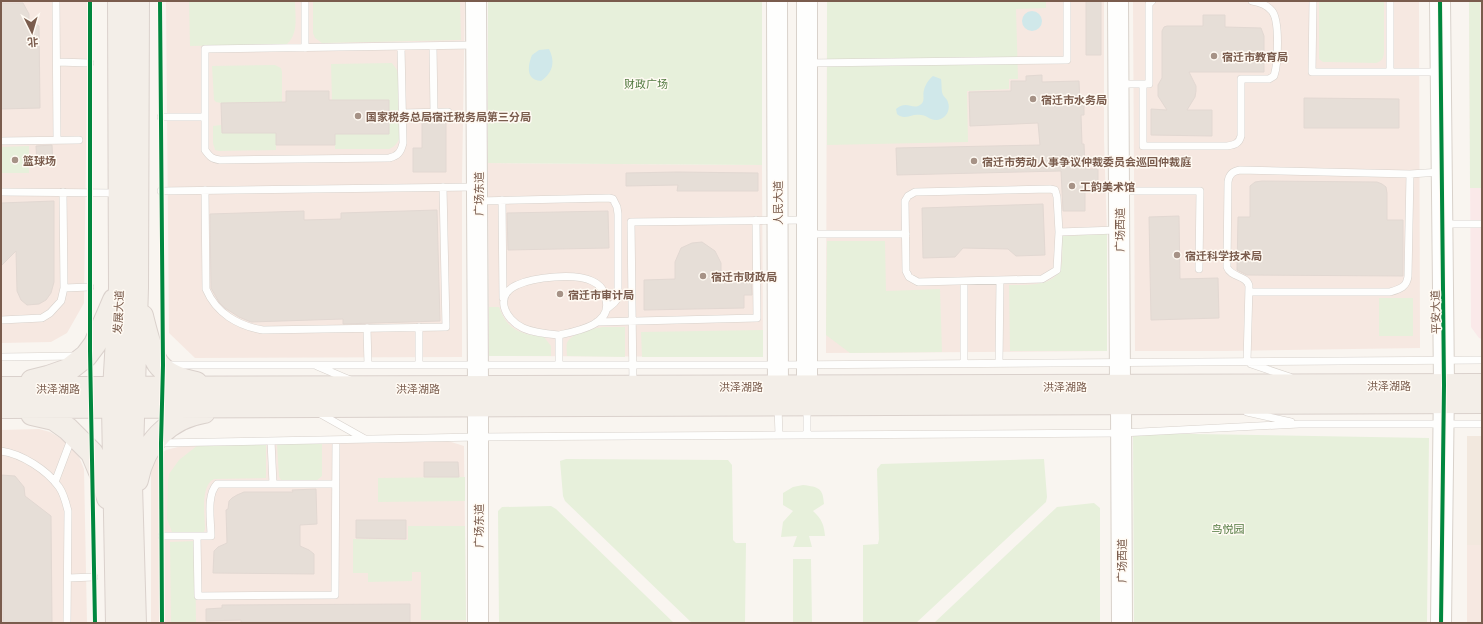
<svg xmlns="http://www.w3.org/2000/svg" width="1483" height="624" font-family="'Noto Sans','Noto Sans SC',sans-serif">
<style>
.residential{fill:#f2e8de}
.commercial{fill:#f6e8e1}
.medical{fill:#fae9e9}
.green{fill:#e7f0db}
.water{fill:#d0e8ea}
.building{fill:#e6ded7;stroke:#e2d8d2}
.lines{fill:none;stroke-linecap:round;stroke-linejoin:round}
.lane-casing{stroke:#d7d1cb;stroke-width:8}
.secondary-casing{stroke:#d9d2cb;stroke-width:22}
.primary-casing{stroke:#dad1cc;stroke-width:24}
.lane{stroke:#fefefd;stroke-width:7}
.secondary{stroke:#fefefd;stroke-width:20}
.primary{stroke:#f3eee8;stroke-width:22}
.cycleway-casing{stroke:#fffaf3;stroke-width:6}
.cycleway{stroke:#00873e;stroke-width:4}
.poi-dot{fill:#a69286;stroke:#fffaf3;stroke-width:1.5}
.labels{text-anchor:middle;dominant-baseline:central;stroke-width:3;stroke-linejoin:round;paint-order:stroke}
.poi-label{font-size:11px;font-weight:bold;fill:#7a5c4d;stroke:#fffaf3;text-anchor:start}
.park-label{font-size:11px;fill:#537a41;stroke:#fffaf3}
.street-label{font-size:11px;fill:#7a5c4d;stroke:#fffaf3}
</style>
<rect width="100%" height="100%" fill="#f9f5f0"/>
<path class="residential" d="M1467 436H1482V623H1467Z"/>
<path class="commercial" d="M1 1H88L84 303 67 333 51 342 1 343Z
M166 1H465L462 179V357L195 358 169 333Z
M827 1H1104V139L1107 234V351L826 353Z
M1133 1H1419L1420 348 1226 351H1135Z
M488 163 762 165 763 357 489 356Z
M39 429 50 432 62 439 77 452 84 469 87 623H1V430Z
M448 441 464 446 466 623H151V468L155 459 166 450 178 447 191 446Z
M1467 545H1482V623H1467Z"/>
<path class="medical" d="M1469 1H1482V339L1479 338 1471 327Z"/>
<path class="green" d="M189 1H295C295 16 299 33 287 44L190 46Z
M313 1H460L461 40 322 43 315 38 313 33Z
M488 1H762V165L488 163Z
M827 1H1046V8L1016 9 1018 79H1009V89L967 91 968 142 827 145Z
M1319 1H1384V51C1384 58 1382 61 1376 63L1329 62H1323L1319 59Z
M1469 1H1482V3L1480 4 1481 188H1470Z
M392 63 397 70 398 75 399 139C397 144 394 147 389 149H335V134H389V100H332L331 64Z
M275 65 281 68 282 72V102L221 103 216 102 214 100 212 66Z
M221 125 222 133H276V150L219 151 215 150 213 143V126Z
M29 146V173H1V147Z
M1107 234V351H1010L1009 285C1025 285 1056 287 1061 267 1063 258 1062 246 1062 236Z
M827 241H885L886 291 940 289 942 352 850 353 826 335Z
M1379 298H1413V336H1379Z
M489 307H499C508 331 520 334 544 337L551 346V356H489Z
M602 327H625V357L567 356C567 352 566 347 567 343 571 333 593 329 602 327Z
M763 330V357H642L641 332Z
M1133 433 1429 438 1427 623H1134Z
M322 443V476L315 482 282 481 279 477 277 444Z
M266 444V478L214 479C200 486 205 515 205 529L204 532 176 533 172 532 167 519 168 481 169 474 179 460 198 445Z
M566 459 728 460 732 465 733 540 736 543H746L745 623H692L565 501 563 496 560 461Z
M1044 459 1047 497 1046 502 916 623H863V545L878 544 879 539 877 469 881 464Z
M465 477V501L378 502V478Z
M803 485C819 487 823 488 824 504L813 511C822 519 824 525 825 536H809L812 547H793L797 536 781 537 783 522 793 511 783 505V493L793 487Z
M1094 503 1100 508V623H934L1057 507Z
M551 506 556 509 674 623H499L498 511 502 507Z
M408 526H465L466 620H421V572H412V581L368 582V573H353V539L408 540Z
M195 541 196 623H171L170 542Z
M793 559H811L812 623H793Z"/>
<path class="water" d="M1022 21a10 10 0 1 1 20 0a10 10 0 1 1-20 0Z
M549 49C556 63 552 73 541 81 525 80 528 65 532 55L539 50Z
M933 76 941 79C942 84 941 91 943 95 944 97 946 98 947 100 952 109 946 120 936 120 930 120 926 115 921 115 911 113 905 121 897 114L896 109C907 100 912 110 920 105 926 101 922 95 924 90 925 85 929 79 933 76Z"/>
<path class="building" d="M1086 1H1101V55H1086Z
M1 3H23L29 14V20L39 26 40 108 1 109Z
M1203 15H1225V27L1261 28 1264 36V72H1189L1196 86V91L1195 97 1187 110H1212V136L1151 135V109L1167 110 1158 96V85L1162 78V31L1164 27 1167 26H1203Z
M1042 75V82L1079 81 1080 104H1084V115H1081L1082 144H1084L1085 169H1098V185L1085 186V211H1063L1061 171 897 175 896 148 1040 145 1038 123 970 126 969 92 1011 91V81H1026V76Z
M286 91H329V100H389V134H335V145H276V133H222L221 103 286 102Z
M1304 98 1399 99V128H1304Z
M422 121H446V172H413V148H422Z
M52 145 53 164H37L36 146Z
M677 172 758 173V191H677L678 185 626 186V173Z
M1262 181 1377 182 1382 184 1386 187 1387 193V220H1403V276L1247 275 1237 270 1238 217H1250V186L1255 182Z
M54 201V282L51 293 46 300 39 304 27 305 21 300 17 291 16 251 1 266V203Z
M1043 204 1045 255 1016 256 1008 249 963 248 955 257 923 258 922 208Z
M437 210 440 321 343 324V319L251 322 239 317 225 308 219 302 211 288 210 214 304 211V220L341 219V213Z
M608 211 609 248 508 250 507 213Z
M1179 216 1180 279 1218 278 1219 318 1151 320 1149 217Z
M702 242 715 251 721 263V280L751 279 752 295H744V308L644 310V280L675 279V262L681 248 692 243Z
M424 462H458L459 477H424Z
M1 475 15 476 24 487 25 496 51 516 52 623H3Z
M316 489 317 524 300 525V546L309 550 314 554V574L213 573 214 551 218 547 227 543 226 510 228 509 229 501 232 498 237 495 244 492H293L292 490Z
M356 520H406V539L356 538Z
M410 604V623H241V620L206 621V609L222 608V605Z"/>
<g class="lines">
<defs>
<path id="lane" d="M56 1 57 140
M305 1V48
M1313 1 1312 72H1439
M433 46 434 113
M401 47 403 143C401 152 398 156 389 158L220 160C212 159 210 157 205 150V49L476 45
M57 62 90 63
M808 63 1067 60V1
M1390 72V1
M1119 84H1149V4L1152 1
M1143 84V146H1227C1234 145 1239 144 1241 136V79H1269L1274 76C1278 64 1280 21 1272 11 1267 5 1259 2 1252 1
M402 113 448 112
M161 117H205
M1 141 79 140
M205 190 206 289C216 313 238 326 263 330L446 327 443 187
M161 191 476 187
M1120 191H1200L1199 269
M1 192 117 193
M502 200 503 298
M479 201 609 198 613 199 617 207 618 214V298L614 303 608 308
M1443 224H1482
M1059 232 1057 197 1055 190 1050 189 915 192 908 196 905 201 906 271 909 277 918 282 1042 279 1057 270 1059 232 1117 230
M808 234H906
M964 281V363
M64 288 90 287
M1249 292H1390C1400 289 1407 287 1408 276L1410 174
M1 320 42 318 50 313 61 301 64 288 63 192
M597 322 757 318 756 220
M419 327V365
M367 328 368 365
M559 335C547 334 534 333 523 328 504 319 494 295 517 285 534 277 575 273 592 281 601 285 605 291 606 300 612 325 577 331 559 335V365
M1 357 78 356
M1247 362 1249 286C1247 275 1231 278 1227 267L1228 182C1229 174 1233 171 1240 170L1410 174 1441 172
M999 363 1000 280
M1251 364 1290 377
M168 365H778L1482 360
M317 366 350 380
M633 384 631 222 805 220
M778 407 779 435
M317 412 365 439
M1247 412 1291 422
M807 435V407
M271 441 273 484
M159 443 478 437 1121 433 1299 424H1482
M1 451C22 454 47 470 59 487 64 494 66 503 68 511L67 623
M55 482 72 437
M162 536H211C211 521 206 495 217 484H335
M197 536 198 596 335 595 336 440
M68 578 94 577"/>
<path id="secondary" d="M476 1 478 388
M777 1 778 403
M1118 1 1120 387
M1440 1 1444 385 1441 623
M807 402V1
M1121 404 1122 623
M478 406V623"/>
<path id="primary" d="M142 316C145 328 152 358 160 366 169 376 182 380 196 383
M32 381 48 377 68 370 86 356 95 344 114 300
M1 388 1482 385
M1 407 1482 402
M32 414 54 419 68 429 92 453 102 477 108 498
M137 480C144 444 168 418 204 412
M117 623 113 407 120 288 119 1
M135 623 131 485 137 288 138 1"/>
</defs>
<use href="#lane" class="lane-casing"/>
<use href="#secondary" class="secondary-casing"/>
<use href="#primary" class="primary-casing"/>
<use href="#lane" class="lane"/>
<use href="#secondary" class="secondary"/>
<use href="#primary" class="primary"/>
<defs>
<path id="cycleway" d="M90 1V351L95 623
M160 1 163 365 161 443 162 623
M1440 1 1444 385 1441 623"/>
</defs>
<use href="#cycleway" class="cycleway-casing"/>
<use href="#cycleway" class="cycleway"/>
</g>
<g class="poi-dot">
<circle cx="1214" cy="56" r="4"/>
<circle cx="1033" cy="99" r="4"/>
<circle cx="358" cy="116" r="4"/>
<circle cx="15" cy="160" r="4"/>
<circle cx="974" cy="161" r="4"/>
<circle cx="1072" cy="186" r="4"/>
<circle cx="1177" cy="255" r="4"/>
<circle cx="703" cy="276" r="4"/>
<circle cx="560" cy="294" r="4"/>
</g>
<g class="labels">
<g class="poi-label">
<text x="1222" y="56">宿迁市教育局</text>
<text x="1041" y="99">宿迁市水务局</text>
<text x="366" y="116">国家税务总局宿迁税务局第三分局</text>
<text x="23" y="160">篮球场</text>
<text x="982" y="161">宿迁市劳动人事争议仲裁委员会巡回仲裁庭</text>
<text x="1080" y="186">工韵美术馆</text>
<text x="1185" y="255">宿迁科学技术局</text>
<text x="711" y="276">宿迁市财政局</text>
<text x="568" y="294">宿迁市审计局</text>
</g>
<g class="park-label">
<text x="646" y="83">财政广场</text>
<text x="1228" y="528">鸟悦园</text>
</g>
<g class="street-label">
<text transform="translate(478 194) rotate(-90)">广场东道</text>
<text transform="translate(777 203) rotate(-90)">人民大道</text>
<text transform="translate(1119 230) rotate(-90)">广场西道</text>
<text transform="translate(118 312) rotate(-87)">发展大道</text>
<text transform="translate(1435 312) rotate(-91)">平安大道</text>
<text x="1389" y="385">洪泽湖路</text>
<text x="741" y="386">洪泽湖路</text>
<text x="1065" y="386">洪泽湖路</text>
<text x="58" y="388">洪泽湖路</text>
<text x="418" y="388">洪泽湖路</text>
<text transform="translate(478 526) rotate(-90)">广场东道</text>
<text transform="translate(1121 561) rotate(-90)">广场西道</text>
</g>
</g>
<rect width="1483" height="624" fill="none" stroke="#7a5c4d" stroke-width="4"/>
<g transform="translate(32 32) rotate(175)" stroke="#fffaf3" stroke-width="3" paint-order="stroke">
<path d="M0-3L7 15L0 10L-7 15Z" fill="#7a5c4d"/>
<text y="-6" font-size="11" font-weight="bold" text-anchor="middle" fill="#7a5c4d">北</text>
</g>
</svg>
